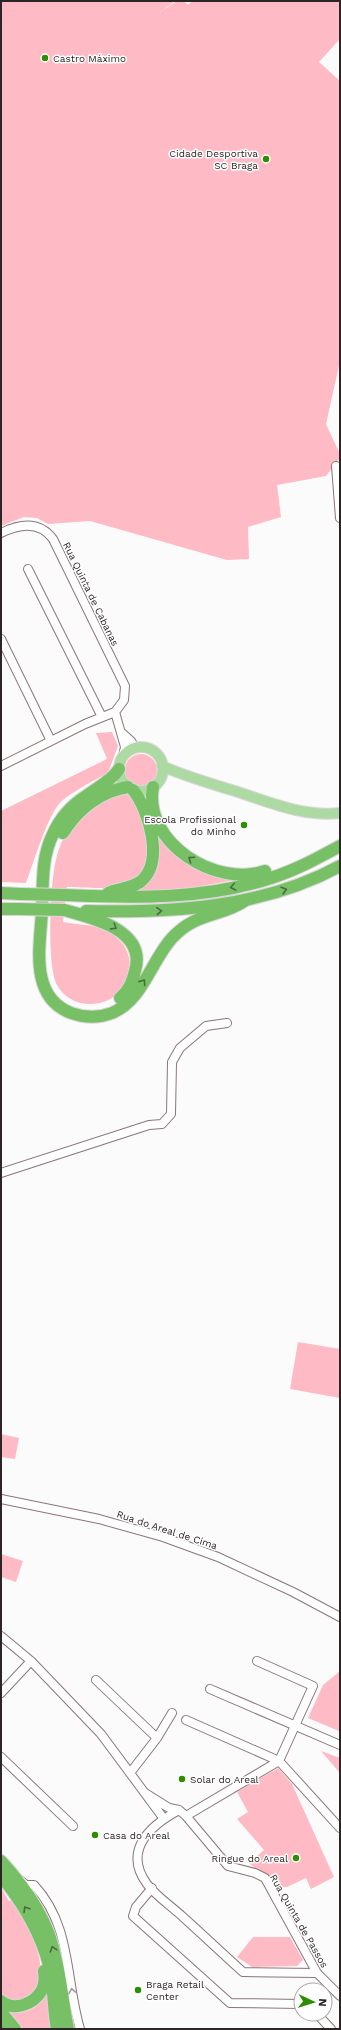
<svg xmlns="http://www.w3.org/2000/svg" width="341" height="2030" font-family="'Work Sans',sans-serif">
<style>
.green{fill:#febac5}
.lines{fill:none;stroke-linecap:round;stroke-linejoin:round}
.minor-casing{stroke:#8c7578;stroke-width:10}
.major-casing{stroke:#d9d8d8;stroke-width:12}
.highway-casing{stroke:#d9d8d8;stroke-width:14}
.minor{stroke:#fff;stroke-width:8}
.major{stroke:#add9a3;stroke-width:10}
.highway{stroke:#77c066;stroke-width:12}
.highway-bridge-casing{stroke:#d9d8d8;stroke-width:14;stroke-linecap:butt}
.highway-bridge{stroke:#77c066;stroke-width:12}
.oneway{stroke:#4e6a42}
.oneway2{stroke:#a09c9d}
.poi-dot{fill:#2d8e03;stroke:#fff;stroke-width:1.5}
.labels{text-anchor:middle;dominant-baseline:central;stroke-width:3;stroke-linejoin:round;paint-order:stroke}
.poi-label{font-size:10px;fill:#2d2425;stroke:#fff;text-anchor:start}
.street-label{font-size:10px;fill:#2d2425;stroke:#fff}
</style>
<rect width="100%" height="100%" fill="#fbfbfb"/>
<path class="green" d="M1 1H175L160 12 177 1H184L188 5 192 1H340V39L319 62 340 81V361L326 424 340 454V458L326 476 277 485 281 517 248 527 249 559 227 560 90 521 48 524 37 518 24 517 1 526Z
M112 732 118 746 108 773C95 780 67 794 58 805 45 824 34 861 26 883L1 882V811L107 759 96 733Z
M125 770a16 16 0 1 1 32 0a16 16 0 1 1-32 0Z
M123 792C129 795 134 799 138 806 146 824 155 866 137 880 122 892 86 887 67 887L63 922C88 927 105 922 123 944 127 950 131 960 129 967 128 975 127 983 121 990 105 1010 70 1009 57 985 47 966 50 895 54 871 56 856 61 839 71 826 83 809 103 799 123 792Z
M148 795 160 831 216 875 235 880 180 890 137 892 147 884 154 874 157 862 142 796Z
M298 1342 340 1349V1398L290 1389Z
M1 1434 19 1438 15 1459 1 1457Z
M1 1554 23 1561 16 1582 1 1577Z
M340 1671V1728L339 1731 308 1718 323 1685Z
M321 1751 340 1758V1773Z
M278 1768 292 1784 334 1877 311 1889 306 1878 287 1887H278L249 1863 264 1850 237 1819 248 1812 237 1792Z
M1 1888 9 1901 13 1900C25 1920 49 1962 38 1985 36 1991 30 1995 26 1999L8 2001 1 1997Z
M253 1937H290L303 1960 297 1966 252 1967 237 1957Z
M48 1994 52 2029H22L10 2013C27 2014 38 2008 48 1994Z"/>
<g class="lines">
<defs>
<path id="minor" d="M336 466 340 518
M1 533C19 524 39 520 53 539L125 686 124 700 115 712
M28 569 102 717
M1 639 51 741
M115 712 125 747 123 756
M122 733 131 741 135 748
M1 766 85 724 115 712
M1 1173 149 1125 162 1124 171 1114 172 1062 180 1048 206 1026 227 1023
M1 1499 99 1519 163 1537 218 1557 293 1592 340 1617
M1 1636 31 1661 101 1734 164 1819
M257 1661 313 1686 279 1761
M96 1680 157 1738
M210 1689 340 1745
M1 1693 31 1661
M186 1720 279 1761 340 1828
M1 1757 73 1826
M130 1773 157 1738 172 1713
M145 1793 169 1808 179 1810 186 1816 228 1866 255 1873 265 1878 317 1973 340 1996
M179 1810C151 1825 122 1850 147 1884 156 1896 171 1906 183 1917 203 1935 223 1954 243 1972L317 1973
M186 1816 279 1761
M20 1880 26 1885H34C72 1926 65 1978 80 2029
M152 1888 136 1907 133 1916 230 2003 301 2004
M317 2014 331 2029"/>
<path id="major" d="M119 769a22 22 0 1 1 44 0a22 22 0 1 1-44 0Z
M162 766C187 777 212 784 238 792 272 803 304 817 340 813"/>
<path id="highway" d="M119 769C111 781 98 787 86 796 72 805 60 818 53 834 41 858 43 885 42 911 40 946 29 997 71 1013 85 1018 99 1018 112 1013 143 1000 151 961 172 938 197 911 220 918 246 900
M153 787C143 843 216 888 265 871
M63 833C77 810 100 791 128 787
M1 893 20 894
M108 893C118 888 130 889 140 882 165 863 149 810 133 790
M64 895C133 898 204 900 271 878 296 870 318 858 340 846
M1 909H19
M64 910C93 918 147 930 135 971 132 983 129 990 120 998
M86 911C172 913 263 908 340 866
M1 1861C26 1888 48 1920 55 1956 61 1980 63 2005 68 2029
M1 1876C23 1903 40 1931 49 1965 54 1985 53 2008 57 2029
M1 2001C14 2012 34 2004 42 1990 45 1984 45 1977 44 1971
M1 2012 15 2029
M1 2028 2 2029"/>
</defs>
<use href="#minor" class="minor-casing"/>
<use href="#major" class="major-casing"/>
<use href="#highway" class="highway-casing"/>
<use href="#minor" class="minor"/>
<use href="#major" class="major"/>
<use href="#highway" class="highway"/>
<defs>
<path id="highway-bridge" d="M20 894 64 895
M19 909 64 910"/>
</defs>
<use href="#highway-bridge" class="highway-bridge-casing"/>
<use href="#highway-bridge" class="highway-bridge"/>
</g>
<defs><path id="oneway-chevron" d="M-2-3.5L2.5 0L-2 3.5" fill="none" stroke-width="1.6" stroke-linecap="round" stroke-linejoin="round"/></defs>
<g class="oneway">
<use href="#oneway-chevron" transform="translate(191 859) rotate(-146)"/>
<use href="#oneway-chevron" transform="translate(233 887) rotate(169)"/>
<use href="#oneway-chevron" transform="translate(284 890) rotate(-16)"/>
<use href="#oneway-chevron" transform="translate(159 911) rotate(-4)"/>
<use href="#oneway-chevron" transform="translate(114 927) rotate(32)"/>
<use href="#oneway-chevron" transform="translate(143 982) rotate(-55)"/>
<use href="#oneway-chevron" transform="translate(26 1909) rotate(-122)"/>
<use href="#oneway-chevron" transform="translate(53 1949) rotate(-108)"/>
</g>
<use class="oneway2" href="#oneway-chevron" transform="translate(72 1991) rotate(-100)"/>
<g class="poi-dot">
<circle cx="45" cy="58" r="4"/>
<circle cx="266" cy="159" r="4"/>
<circle cx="244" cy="825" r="4"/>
<circle cx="182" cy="1779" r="4"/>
<circle cx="95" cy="1835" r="4"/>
<circle cx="296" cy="1858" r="4"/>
<circle cx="138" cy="1990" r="4"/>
</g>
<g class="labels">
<g class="poi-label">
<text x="53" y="58">Castro Máximo</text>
<text x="258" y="153" text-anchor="end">Cidade Desportiva<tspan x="258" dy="12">SC Braga</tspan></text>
<text x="236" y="819" text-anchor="end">Escola Profissional<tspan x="236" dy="12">do Minho</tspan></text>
<text x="190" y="1779">Solar do Areal</text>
<text x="103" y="1835">Casa do Areal</text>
<text x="288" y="1858" text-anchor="end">Ringue do Areal</text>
<text x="146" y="1984">Braga Retail<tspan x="146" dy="12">Center</tspan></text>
</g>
<g class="street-label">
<text transform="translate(91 594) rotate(64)">Rua Quinta de Cabanas</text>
<text transform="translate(167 1530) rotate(18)">Rua do Areal de Cima</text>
<text transform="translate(299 1921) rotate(60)">Rua Quinta de Passos</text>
</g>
</g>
<rect width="341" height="2030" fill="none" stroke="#2d2425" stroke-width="4"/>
<g transform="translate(313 2002) rotate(94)"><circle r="19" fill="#ffffff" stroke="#aba7a8"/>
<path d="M0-3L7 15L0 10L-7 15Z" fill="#2d8e03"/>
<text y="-6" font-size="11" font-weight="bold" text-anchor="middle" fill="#2d2425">N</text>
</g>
</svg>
